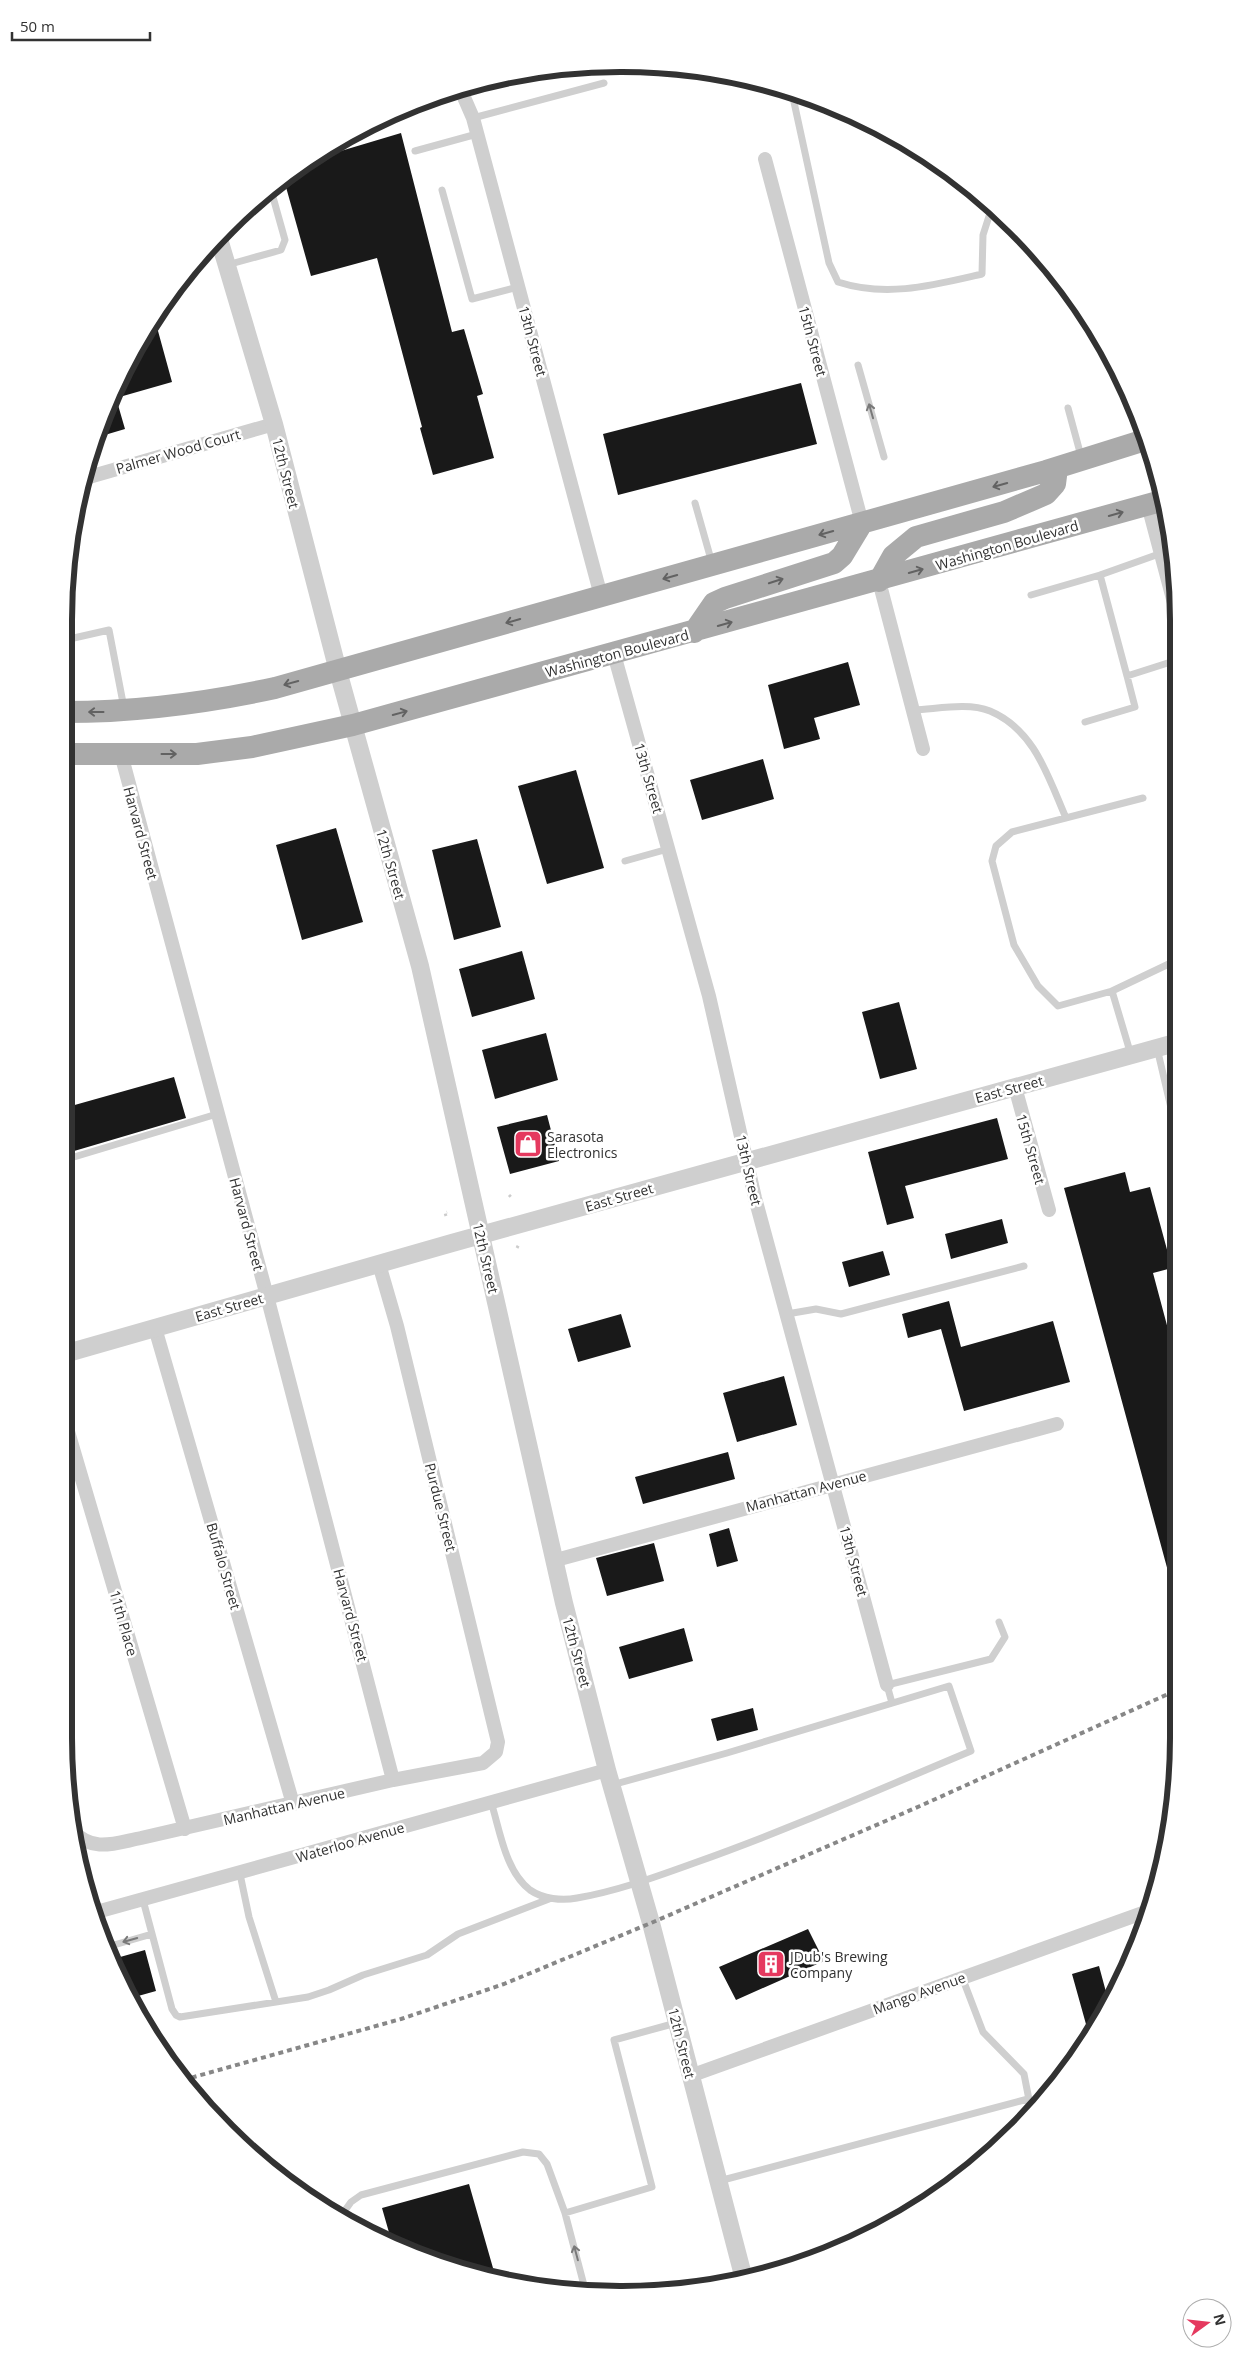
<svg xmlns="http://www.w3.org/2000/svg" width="1242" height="2358" font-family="'Open Sans',sans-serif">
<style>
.building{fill:#191919}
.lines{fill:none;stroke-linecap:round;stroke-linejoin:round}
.path{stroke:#ccc;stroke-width:3;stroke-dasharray:2.5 2.5;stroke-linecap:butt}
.service{stroke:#cfcfcf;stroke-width:7}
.minor{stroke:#cfcfcf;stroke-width:14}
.tertiary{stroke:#cfcfcf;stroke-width:18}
.primary{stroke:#aaa;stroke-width:22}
.rail{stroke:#878787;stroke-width:4;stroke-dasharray:5 4;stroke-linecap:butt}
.oneway{stroke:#797979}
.oneway2{stroke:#626262}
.labels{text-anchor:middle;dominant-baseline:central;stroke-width:5;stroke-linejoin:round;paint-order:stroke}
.street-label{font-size:14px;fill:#323232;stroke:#fff}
.poi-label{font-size:14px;fill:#323232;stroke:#fff;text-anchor:start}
.rim{fill:none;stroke:#323232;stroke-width:6}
</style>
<rect width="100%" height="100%" fill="#fff"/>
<path class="building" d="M401 133 452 332 464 329 483 394 477 396 494 458 433 475 420 428 422 427 377 258 311 276 284 180 314 159Z
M155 320 172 382 116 398 125 429 98 437 121 374Z
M801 383 817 444 618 495 603 434Z
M848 662 860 705 814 718 820 739 784 749 768 685Z
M763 759 774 799 702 820 690 780Z
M576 770 604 868 547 884 518 786Z
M336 828 363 922 302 940 276 845Z
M477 839 501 927 454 940 432 850Z
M522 951 535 999 472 1017 459 969Z
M899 1002 917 1069 880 1079 862 1012Z
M546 1033 558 1080 495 1099 482 1050Z
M174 1077 186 1118 64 1154V1108Z
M547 1115 559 1161 510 1174 497 1127Z
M997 1118 1008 1159 905 1186 914 1218 887 1225 868 1152Z
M1125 1172 1130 1192 1150 1187 1172 1268 1153 1273 1176 1359 1177 1586H1172L1064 1188Z
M1002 1219 1008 1243 951 1259 945 1234Z
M883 1251 890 1275 849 1287 842 1262Z
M949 1301 961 1347 1053 1321 1070 1382 964 1411 941 1329 908 1338 902 1314Z
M621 1314 631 1347 578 1362 568 1329Z
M784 1376 797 1425 737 1442 723 1393Z
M728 1452 735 1479 643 1504 635 1477Z
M729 1528 738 1561 717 1567 709 1534Z
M654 1543 664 1581 607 1596 596 1558Z
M684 1628 693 1661 629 1679 619 1647Z
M753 1708 758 1730 717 1741 711 1719Z
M808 1929 824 1961 736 2000 719 1967Z
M145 1950 156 1991 131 1998 113 1959Z
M1099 1966 1109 2003 1089 2035 1072 1974Z
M469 2184 493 2268 472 2274 407 2252 392 2243 382 2208Z"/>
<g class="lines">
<path class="path" d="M509 1195 511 1197
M446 1216 445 1213 447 1212
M517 1248 519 1244
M715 2282V2284"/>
<path class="service" d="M792 93 829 263 838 282C887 298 934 285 982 274L983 235 991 210 994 209
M473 118 604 83
M415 151 477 134
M442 190 472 299 518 287
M227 265 281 250 285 240 271 190
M858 365 884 457
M1068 408 1081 456
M695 503 712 563
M1173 549 1100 575 1127 676 1174 661
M1031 595 1100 575
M65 640 109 630 124 708
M914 710C937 709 968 702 990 711 1035 730 1048 777 1066 818
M1085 722 1135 707 1127 676
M625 861 668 849
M1112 991 1175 961
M1157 1048 1175 1125
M1131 1055 1112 991 1058 1006 1038 986 1014 945 992 861 996 846 1012 832 1143 798
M64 1160 217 1114
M787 1314 816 1309 841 1314 1024 1266
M892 1703 887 1685 991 1659 1005 1637 999 1622
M491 1802C500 1830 505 1871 530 1890 543 1899 562 1901 577 1898 618 1891 658 1876 697 1862 790 1829 880 1789 971 1751L949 1686 727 1753 612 1785
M240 1874 249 1917 276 2002
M143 1900 172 2009 176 2015 180 2017 308 1997 329 1990 363 1975 427 1955 458 1934 549 1899
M107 1947 152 1934
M962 1977 983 2032 1024 2074 1031 2110
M719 2181 1028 2099
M565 2213 652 2187 614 2040 676 2023
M341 2216 351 2202 361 2195 523 2152 539 2154 547 2164 565 2213 586 2293"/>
<path class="minor" d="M456 90 463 95 473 118 601 596
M765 159 862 523
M82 479 274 424
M1148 505 1174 603
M879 581 923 749
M614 654 709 996 755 1198 887 1685
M121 754 267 1296 393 1780
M1015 1087 1049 1210
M155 1328 293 1804
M64 1418 185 1829
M556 1560 1057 1424
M73 1831C93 1853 115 1843 141 1838L393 1780 483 1763 496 1752 498 1742 397 1326 379 1264
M93 1913 607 1770
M690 2076 1148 1911"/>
<path class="tertiary" d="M219 239 274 424 338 671 420 966 564 1603 607 1770 651 1923 744 2279
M64 1354 452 1243 1175 1043"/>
<path class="primary" d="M879 581 893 556 916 537 1004 512 1046 494 1055 484 1057 468
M694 632 714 603 725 598 834 563 842 556 862 523
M65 712C136 712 205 703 275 688L1046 471 1145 440
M65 754H197L252 747 353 725 1161 501"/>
<path class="rail" d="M183 2080 401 2019 504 1984 651 1923 920 1806 1177 1690"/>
</g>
<defs><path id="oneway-shaft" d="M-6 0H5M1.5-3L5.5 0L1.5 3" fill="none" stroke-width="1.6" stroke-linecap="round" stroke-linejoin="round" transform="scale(1.25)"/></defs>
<g class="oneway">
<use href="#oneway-shaft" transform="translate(871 411) rotate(-106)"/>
<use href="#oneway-shaft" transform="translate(130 1940) rotate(164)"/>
<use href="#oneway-shaft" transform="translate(576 2253) rotate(-105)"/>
</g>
<g class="oneway2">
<use href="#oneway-shaft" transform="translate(1000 485) rotate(164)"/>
<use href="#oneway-shaft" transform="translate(1116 514) rotate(-16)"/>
<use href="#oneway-shaft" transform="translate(826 533) rotate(164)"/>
<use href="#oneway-shaft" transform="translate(916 571) rotate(-16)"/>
<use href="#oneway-shaft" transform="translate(670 577) rotate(164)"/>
<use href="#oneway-shaft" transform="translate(776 581) rotate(-18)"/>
<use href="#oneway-shaft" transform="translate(513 621) rotate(164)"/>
<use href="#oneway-shaft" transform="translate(725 624) rotate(-16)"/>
<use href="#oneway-shaft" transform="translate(291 683) rotate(165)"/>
<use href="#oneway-shaft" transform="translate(96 712) rotate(-180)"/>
<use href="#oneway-shaft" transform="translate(400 713) rotate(-15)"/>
<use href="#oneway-shaft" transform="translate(169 754)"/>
</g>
<defs>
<symbol id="shop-square" viewBox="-11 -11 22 22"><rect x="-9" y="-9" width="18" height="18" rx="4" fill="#e5395f" stroke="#fff"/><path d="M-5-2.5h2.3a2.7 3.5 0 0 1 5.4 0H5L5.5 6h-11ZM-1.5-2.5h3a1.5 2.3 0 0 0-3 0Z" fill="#fff"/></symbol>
<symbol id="building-square" viewBox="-11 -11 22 22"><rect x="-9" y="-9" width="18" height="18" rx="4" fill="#e5395f" stroke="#fff"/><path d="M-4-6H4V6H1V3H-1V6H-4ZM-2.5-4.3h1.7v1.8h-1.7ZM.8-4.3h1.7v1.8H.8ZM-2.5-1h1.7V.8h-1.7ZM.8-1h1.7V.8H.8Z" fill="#fff"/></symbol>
</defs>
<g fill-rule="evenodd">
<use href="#shop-square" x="512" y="1128" width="32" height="32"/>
<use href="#building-square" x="755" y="1948" width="32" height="32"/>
</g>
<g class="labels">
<g class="street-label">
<text transform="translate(533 341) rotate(75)">13th Street</text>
<text transform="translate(813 341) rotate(75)">15th Street</text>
<text transform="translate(178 451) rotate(-16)">Palmer Wood Court</text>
<text transform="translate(286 473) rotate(76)">12th Street</text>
<text transform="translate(1007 545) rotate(-16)">Washington Boulevard</text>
<text transform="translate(617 653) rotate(-15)">Washington Boulevard</text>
<text transform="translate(649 778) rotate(74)">13th Street</text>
<text transform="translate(141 833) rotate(75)">Harvard Street</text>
<text transform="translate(391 864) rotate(74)">12th Street</text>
<text transform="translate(1009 1089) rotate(-15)">East Street</text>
<text transform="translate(1031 1149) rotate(74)">15th Street</text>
<text transform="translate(749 1170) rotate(77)">13th Street</text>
<text transform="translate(619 1197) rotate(-16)">East Street</text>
<text transform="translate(247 1224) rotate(75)">Harvard Street</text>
<text transform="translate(486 1258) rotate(77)">12th Street</text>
<text transform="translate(229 1307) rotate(-16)">East Street</text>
<text transform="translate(806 1491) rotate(-15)">Manhattan Avenue</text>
<text transform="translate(441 1507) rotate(76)">Purdue Street</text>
<text transform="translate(854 1561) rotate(75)">13th Street</text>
<text transform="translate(224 1566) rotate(74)">Buffalo Street</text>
<text transform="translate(351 1615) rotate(75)">Harvard Street</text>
<text transform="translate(124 1623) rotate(74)">11th Place</text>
<text transform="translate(577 1652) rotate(75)">12th Street</text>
<text transform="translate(284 1806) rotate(-13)">Manhattan Avenue</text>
<text transform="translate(350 1842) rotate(-16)">Waterloo Avenue</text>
<text transform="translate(919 1993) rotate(-20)">Mango Avenue</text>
<text transform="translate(682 2043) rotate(76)">12th Street</text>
</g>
<g class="poi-label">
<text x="547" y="1136">Sarasota<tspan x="547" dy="16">Electronics</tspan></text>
<text x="790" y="1956">JDub's Brewing<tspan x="790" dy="16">Company</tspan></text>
</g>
</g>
<path d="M0 0H1242V2358H0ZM620 72H622A548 548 0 0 1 1170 620V1738A548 548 0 0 1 622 2286H620A548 548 0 0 1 72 1738V620A548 548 0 0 1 620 72Z" fill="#fff" fill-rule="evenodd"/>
<path class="rim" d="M620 72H622A548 548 0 0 1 1170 620V1738A548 548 0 0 1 622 2286H620A548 548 0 0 1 72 1738V620A548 548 0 0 1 620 72Z"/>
<g transform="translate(1207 2323) rotate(75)"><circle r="24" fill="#ffffff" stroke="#adadad"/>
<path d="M0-4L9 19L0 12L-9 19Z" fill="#e5395f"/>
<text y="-8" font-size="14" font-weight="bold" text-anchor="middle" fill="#323232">N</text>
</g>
<path d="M12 32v8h138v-8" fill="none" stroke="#323232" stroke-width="2.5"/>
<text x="20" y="32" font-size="15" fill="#323232" stroke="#ffffff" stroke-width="4" paint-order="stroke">50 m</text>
</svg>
